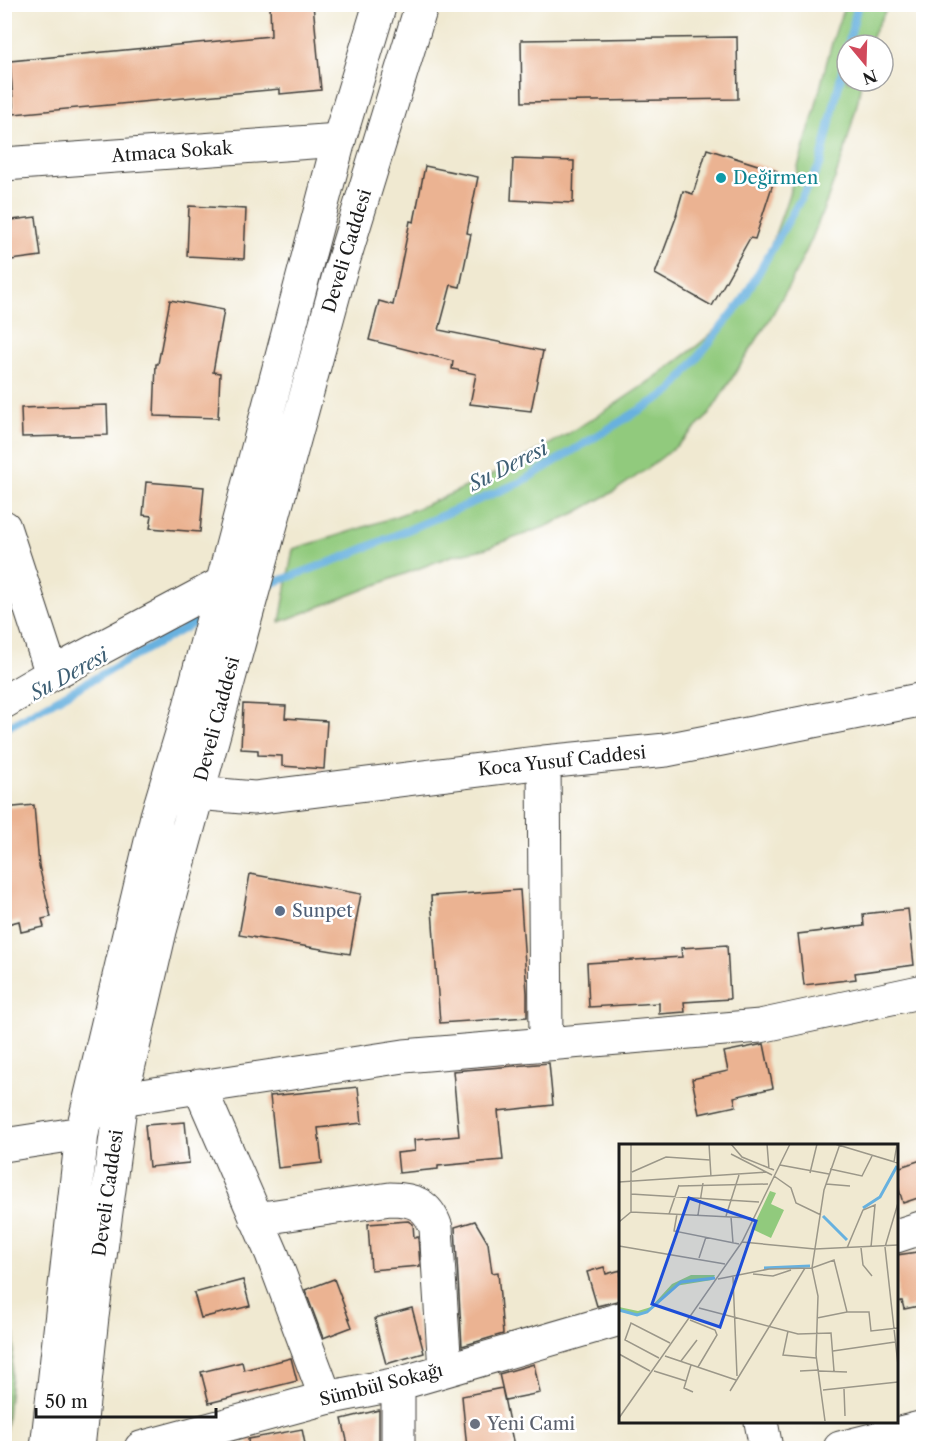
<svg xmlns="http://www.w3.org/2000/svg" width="928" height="1453" font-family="'Libre Caslon Text',serif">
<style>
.green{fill:#91ca7d;stroke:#56734c;stroke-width:1.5}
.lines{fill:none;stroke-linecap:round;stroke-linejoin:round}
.stream{stroke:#67b1df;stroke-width:8}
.building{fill:#ebb392}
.minor-casing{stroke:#3c3b37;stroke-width:35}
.major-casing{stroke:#3c3b37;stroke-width:35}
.minor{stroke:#fff;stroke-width:33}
.major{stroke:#fff;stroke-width:33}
.culture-dot{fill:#0f9aa8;stroke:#fff;stroke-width:2}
.service-dot{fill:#5c6f8a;stroke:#fff;stroke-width:2}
.worship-dot{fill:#6b7280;stroke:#fff;stroke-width:2}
.labels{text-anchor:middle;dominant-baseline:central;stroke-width:5;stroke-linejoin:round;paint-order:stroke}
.street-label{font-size:18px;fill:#1c1c1c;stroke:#fff}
.culture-label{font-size:18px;fill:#0d838f;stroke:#fff;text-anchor:start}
.service-label{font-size:18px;fill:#4e5e75;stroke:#fff;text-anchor:start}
.worship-label{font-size:18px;fill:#5b616d;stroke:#fff;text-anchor:start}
.water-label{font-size:20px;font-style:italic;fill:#3e5f74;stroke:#fff}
.inset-river{fill:none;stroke:#67b1df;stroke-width:3}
.inset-road{fill:none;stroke:#9b9789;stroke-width:1.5}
.view{fill:#1d4ed8;fill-opacity:0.15;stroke:#1d4ed8;stroke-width:3}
.inset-edge{fill:none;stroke:#1c1c1c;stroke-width:3}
</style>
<rect width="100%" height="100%" fill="#fff"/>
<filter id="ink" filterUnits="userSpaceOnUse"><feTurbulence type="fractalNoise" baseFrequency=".0167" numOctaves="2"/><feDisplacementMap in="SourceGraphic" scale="12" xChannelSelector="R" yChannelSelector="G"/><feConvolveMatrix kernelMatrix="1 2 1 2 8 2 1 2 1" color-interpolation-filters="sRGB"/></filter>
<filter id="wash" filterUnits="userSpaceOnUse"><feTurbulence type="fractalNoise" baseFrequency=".008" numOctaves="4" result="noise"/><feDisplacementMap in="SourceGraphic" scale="24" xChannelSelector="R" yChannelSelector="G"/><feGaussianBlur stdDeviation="1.35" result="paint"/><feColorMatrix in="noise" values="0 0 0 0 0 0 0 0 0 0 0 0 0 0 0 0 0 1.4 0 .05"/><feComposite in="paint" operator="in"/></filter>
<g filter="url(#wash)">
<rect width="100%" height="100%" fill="#f0e9d1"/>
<path class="green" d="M845 5H889L876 28 868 45H847V81H861L858 100 845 150 828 198 811 241 791 282 768 322 708 416 679 444 647 469 613 492 577 512 547 526 484 549 451 556 280 622 293 549C333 537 374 525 413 510 495 477 572 435 644 385 689 353 730 326 757 276 769 254 776 231 784 209 795 177 805 145 814 113 823 77 831 40 845 5Z
M5 1334 15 1335 5 1438 4 1334Z"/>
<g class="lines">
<path class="stream" d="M848 45 858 4
M265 586 344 557 521 482 671 391 743 300 820 165 847 50
M4 729 203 618"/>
</g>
<g id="blocks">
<path class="building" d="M270 4H313L321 90 280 94V89L14 114 10 61 271 36Z
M737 37 738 99 522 102 521 40Z
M707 149 777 171 755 239 750 238 712 306 655 274 677 215H676L683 191 693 194Z
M513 159 574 161 573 203 511 200Z
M425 166 478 177 467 233 471 234 460 287 451 285 439 330 543 351 531 411 470 404 476 374 452 369 453 361 369 340 379 301 393 305 410 221 414 222Z
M189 206 246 209 244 259 187 256Z
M36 217 41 256 4 261V221Z
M170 300 224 310 213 372 220 373 218 418 154 416 156 364H158Z
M107 405 108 435 22 437 21 408Z
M146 482 204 487 200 532 150 528 152 516 143 515Z
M243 704 286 706 285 718 327 721 324 769 282 766V756L258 755V750L241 749Z
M34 805 39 866 51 917 42 919 44 927 21 932 19 921 4 925V808Z
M250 874 361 894 350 954 239 935Z
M520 890 527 993V1017L440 1023 431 896Z
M908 909 914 965 855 973 856 979 804 985 798 934 864 926 863 914Z
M727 945 730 999 684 1002 685 1012 659 1014V1003L589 1007 587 963 682 957 681 948Z
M764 1044 773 1088 734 1097 736 1106 699 1114 692 1079 728 1071 724 1052Z
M549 1063 553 1105 498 1111 503 1160 438 1166V1169L399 1173 397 1153 415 1151 414 1140 459 1136 453 1071Z
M358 1087 362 1123 318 1128 322 1163 278 1168 270 1096Z
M185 1122 189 1163 149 1167 145 1125Z
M924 1159V1196L903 1203 897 1183V1168Z
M408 1221 413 1224 414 1238 418 1237 420 1266 371 1270 368 1224Z
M475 1221 488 1243 492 1273 498 1272 503 1334 462 1346 455 1227Z
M917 1252 919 1262 924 1261V1305L904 1309 902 1301 897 1302V1255Z
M604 1267 606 1274 621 1270V1300L597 1306 587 1272Z
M334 1279 352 1327 323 1338 305 1290Z
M243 1280 250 1306 201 1318 194 1293Z
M412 1308 424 1353 386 1364 377 1331 375 1318Z
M291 1358 297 1381 209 1403 201 1372 242 1362 244 1370Z
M534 1364 540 1393 505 1400 499 1374Z
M502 1388 514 1446 504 1449H467L462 1396Z
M379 1410V1449H349L342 1419Z
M302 1429 306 1449H249L248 1439Z"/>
</g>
</g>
<g filter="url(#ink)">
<use href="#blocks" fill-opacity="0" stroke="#3c3b37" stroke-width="1.5"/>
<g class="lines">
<defs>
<path id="minor" d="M4 164 339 140
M4 527 52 674
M4 702 52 674 221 584
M544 762 546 1044
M197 793 254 798 544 762 666 750 924 699
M199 1086 272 1254 326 1398
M121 1099 404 1056 760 1026 924 991
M4 1145 82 1133
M256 1219 390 1199C413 1199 428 1204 436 1228L445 1370
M896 1236 924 1227
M398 1384V1448
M761 1422 766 1448
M141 1448 326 1398 398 1384 620 1319
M840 1448 924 1427"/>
<path id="major" d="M47 1448 82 1133 157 816 189 710 339 140 380 4
M78 1448 92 1317 121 1099 160 931 339 275 422 4"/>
</defs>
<use href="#minor" class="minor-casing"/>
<use href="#major" class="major-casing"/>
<use href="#minor" class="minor"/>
<use href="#major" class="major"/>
</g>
</g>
<circle class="culture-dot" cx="721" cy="178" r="6"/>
<circle class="service-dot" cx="280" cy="911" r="6"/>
<circle class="worship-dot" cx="475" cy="1424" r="6"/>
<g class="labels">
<g class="street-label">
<text transform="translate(172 152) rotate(-4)">Atmaca Sokak</text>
<text transform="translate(347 251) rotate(-73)">Develi Caddesi</text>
<text transform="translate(217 719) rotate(-75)">Develi Caddesi</text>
<text transform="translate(562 761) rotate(-6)">Koca Yusuf Caddesi</text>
<text transform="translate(108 1193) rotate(-82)">Develi Caddesi</text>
<text transform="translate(381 1385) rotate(-14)">Sümbül Sokağı</text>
</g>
<g class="culture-label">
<text x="733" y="178">Değirmen</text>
</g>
<g class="service-label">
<text x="292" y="911">Sunpet</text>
</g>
<g class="worship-label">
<text x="487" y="1424">Yeni Cami</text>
</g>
<g class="water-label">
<text transform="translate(508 466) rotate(-27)">Su Deresi</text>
<text transform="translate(69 674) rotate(-29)">Su Deresi</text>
</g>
</g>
<g transform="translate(619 1144)">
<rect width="279" height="279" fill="#f0e9d1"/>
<path d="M151 47 157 49 152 60 165 66 152 94 133 85ZM72 131H96L93 136 56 142 29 168 16 171 0 166V163L19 167 32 163 53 140Z" fill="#91ca7d"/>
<path class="inset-river" d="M244 64 261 53 278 22M204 72 228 96M145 124 191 122M0 166 18 171 28 168 62 138 96 134"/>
<path class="inset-road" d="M12 0V68M90 0 92 33M112 0 123 13 155 26M148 0 150 25M216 0 279 19M112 10 153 31M275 18 278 0M161 21 210 30M211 25 243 32 253 12M13 28 47 13 91 16M191 29 198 0M155 32 172 44 177 59 202 71M0 38 147 28M207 40 231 42M60 42 149 40M12 50 140 58M279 59 266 103 279 221M50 70 60 41M58 70 55 87 120 100M79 71 84 39M107 72 120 31M112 73 114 99M0 78 12 68 132 74M123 98 196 105 279 101M0 102 106 120M228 104 244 66 256 61 252 103M242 104 244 121 253 132M80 114 87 93M134 130 154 132 172 126M114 133 118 232M99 135 150 125 193 124 215 116 228 168H250L252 187 279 184M80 164 179 190 212 189 215 227M198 174 228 168M71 176 96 186 98 191 79 223M169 187 164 211 197 214M214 207 276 198M0 210 31 227M46 212 117 236M40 214 6 196 12 179 51 199M62 217 78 196M72 221 65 244 74 248M35 227 67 237M181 227 200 226M200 227 228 228M225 245 226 272M204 246 279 238M111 247 186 124M0 274 123 98 171 0M206 277 197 211 199 152 193 124 205 46 221 0"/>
<path class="view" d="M70 54 137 77 101 183 33 160Z"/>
<rect width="279" height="279" class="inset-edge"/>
</g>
<rect width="928" height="1453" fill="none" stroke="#fff" stroke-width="24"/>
<g transform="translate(865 63) rotate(161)"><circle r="28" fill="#ffffff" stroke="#a4a4a4" stroke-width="1.5"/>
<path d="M0-4.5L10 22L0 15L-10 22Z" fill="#d1495b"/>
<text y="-9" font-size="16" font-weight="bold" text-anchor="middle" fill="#1c1c1c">N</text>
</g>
<path d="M36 1408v9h180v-9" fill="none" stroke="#1c1c1c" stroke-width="3"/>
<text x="45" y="1408" font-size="18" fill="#1c1c1c" stroke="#ffffff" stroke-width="4.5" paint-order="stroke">50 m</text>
</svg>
